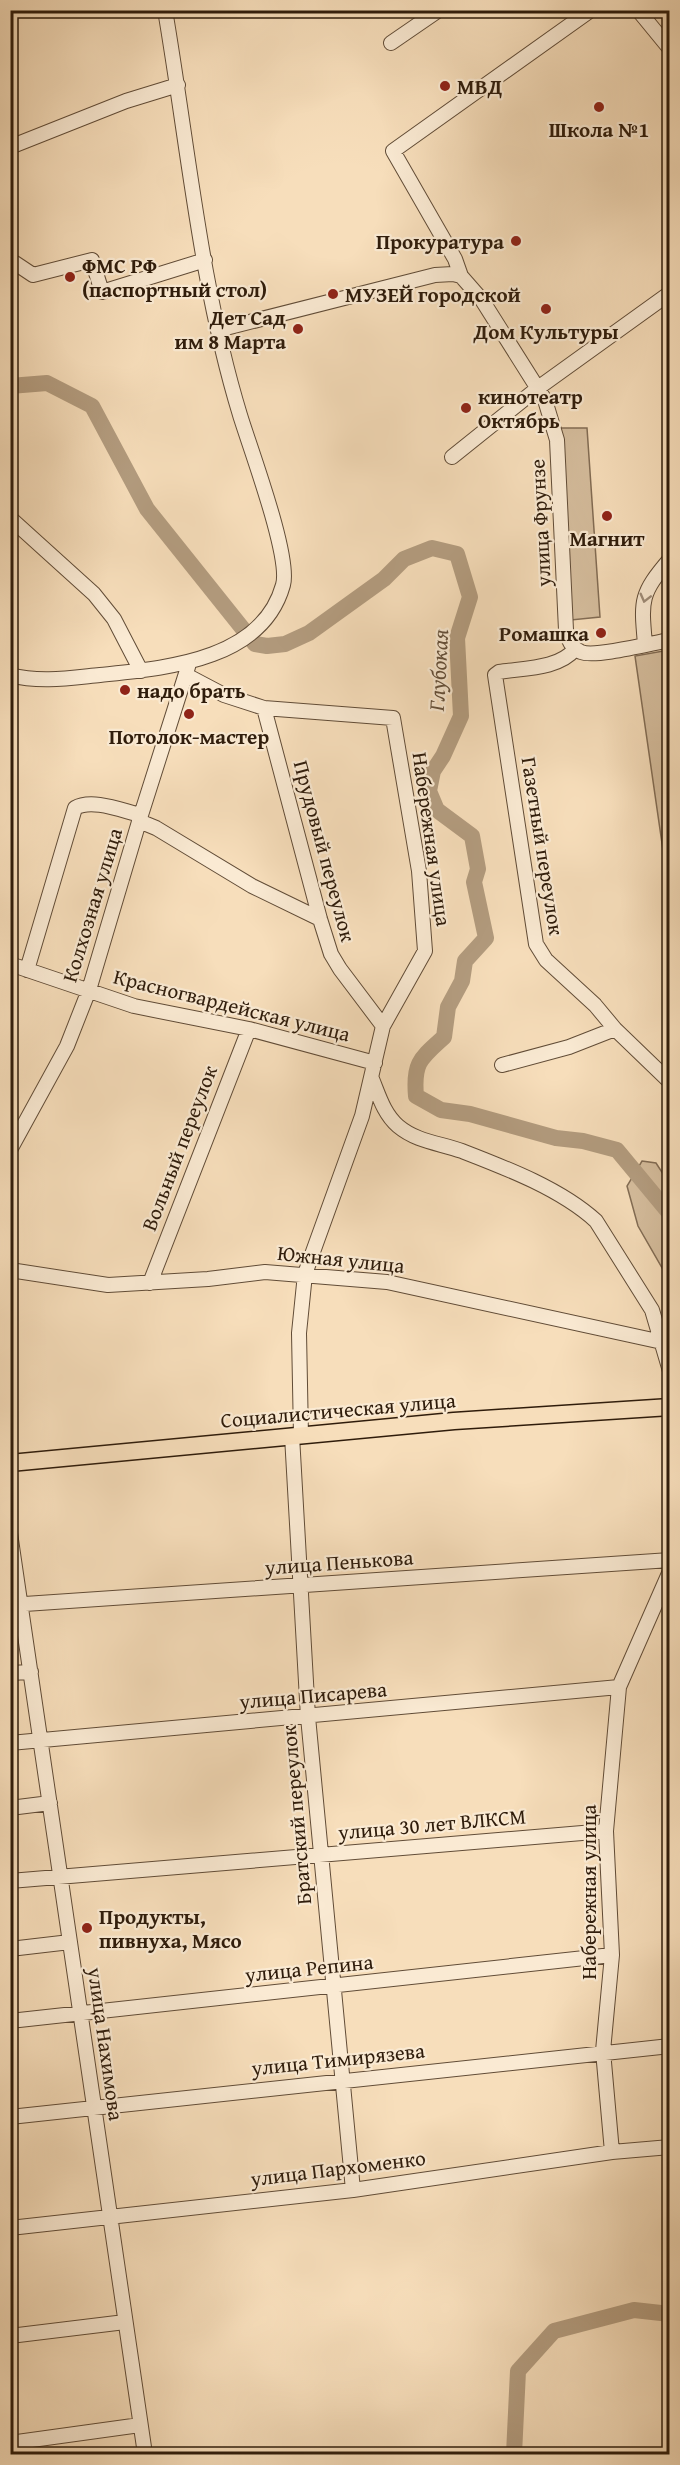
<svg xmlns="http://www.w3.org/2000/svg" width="680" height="2465" font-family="'Gentium Book Plus',serif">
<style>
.green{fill:#d5bd9d;stroke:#826c54;stroke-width:1.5}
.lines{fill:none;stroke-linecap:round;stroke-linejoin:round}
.river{stroke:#b39c7f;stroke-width:16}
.minor-casing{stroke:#614c37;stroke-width:16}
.major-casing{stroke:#2f1c0b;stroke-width:19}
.minor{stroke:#faead3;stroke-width:14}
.major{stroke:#f7debb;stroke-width:16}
.oneway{stroke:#9f8d79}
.poi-dot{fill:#8f2418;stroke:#faead3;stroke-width:2}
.labels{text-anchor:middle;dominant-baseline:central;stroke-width:4.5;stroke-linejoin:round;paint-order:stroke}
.poi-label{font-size:21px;font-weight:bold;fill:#2f1c0b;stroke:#faead3;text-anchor:start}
.street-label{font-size:21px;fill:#2f1c0b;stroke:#faead3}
.water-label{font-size:22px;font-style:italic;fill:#644f39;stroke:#faead3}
</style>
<rect width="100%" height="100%" fill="#f7debb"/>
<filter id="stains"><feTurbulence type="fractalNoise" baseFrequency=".00333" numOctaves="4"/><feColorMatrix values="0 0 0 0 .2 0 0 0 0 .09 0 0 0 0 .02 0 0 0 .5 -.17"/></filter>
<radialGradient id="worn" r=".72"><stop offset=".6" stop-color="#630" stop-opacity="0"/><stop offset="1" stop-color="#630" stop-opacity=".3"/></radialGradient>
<path class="green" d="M560 428H587L600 617 571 620Z
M669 650H670L669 892 635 656Z
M642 1161 656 1163 669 1183V1280L638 1226 627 1186Z"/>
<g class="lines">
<path class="river" d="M10 386 47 383 92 406 147 509 255 644 267 646 285 644 309 633 384 579 404 559 432 548 457 554 470 597 457 638 461 716 443 756 433 771 429 791 437 810 472 836 478 869 474 882 486 938 465 961 462 981 448 1007 444 1037C421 1058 413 1062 416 1096L441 1110 470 1114 556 1138 583 1141 617 1150 670 1214
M514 2454 518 2371 554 2331 634 2310 670 2314"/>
<defs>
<path id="minor" d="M591 10 393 151 455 259 461 276 482 300 545 400 557 440 566 630C568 639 571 648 581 652 595 658 652 643 670 640
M638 10 670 49
M391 43 439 10
M10 147 126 101 178 85
M15 263 33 275 92 260 102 292 205 260
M218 330 435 275 453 274 461 276
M452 457 538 388 670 293
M10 518 94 594 114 619 141 671
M645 644C641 600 640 594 670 559
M575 649C559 669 524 668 499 672L495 675 536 944 546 960 595 1005 615 1029 670 1082
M10 675C40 683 70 678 100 675 165 668 262 661 283 585 291 557 250 448 240 415 200 284 188 145 165 10
M186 675 224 695 264 708 393 718 419 871 425 951 383 1026 362 1116 305 1274 299 1333 301 1436
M264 708 320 919 331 954 340 969 383 1026
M139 821 156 828 252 886 320 919
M10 964 134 1006 249 1029 375 1063
M27 970 75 808C92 798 123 811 141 815
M502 1065 569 1047 615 1029
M372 1079C379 1096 384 1114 398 1126 417 1142 440 1143 462 1151 506 1168 561 1189 596 1221L652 1310 670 1371
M10 1150 67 1046 89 990 141 815 188 667
M10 1270 108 1285 208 1279 265 1272 387 1282 662 1342
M150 1283 249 1029
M292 1436 308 1717 353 2190
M10 1533 145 2454
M10 1605 670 1560
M10 1673 31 1672
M10 1743 619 1687
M10 1808 50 1803
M10 1881 606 1831
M10 1949 70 1942
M10 2021 612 1955
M10 2117 670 2046
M612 2152 603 2051 612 1955 606 1831 619 1687 670 1571
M10 2228 353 2190 612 2152 670 2147
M10 2336 125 2322
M10 2443 140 2425"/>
<path id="major" d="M10 1463 454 1421 670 1407"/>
</defs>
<use href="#minor" class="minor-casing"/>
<use href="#major" class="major-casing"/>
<use href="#minor" class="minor"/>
<use href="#major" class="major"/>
</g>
<defs><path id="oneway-chevron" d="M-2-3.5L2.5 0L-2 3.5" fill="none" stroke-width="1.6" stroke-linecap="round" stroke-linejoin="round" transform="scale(1.5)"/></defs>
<use class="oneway" href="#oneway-chevron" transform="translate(645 598) rotate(104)"/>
<g class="poi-dot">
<circle cx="445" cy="86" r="6"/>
<circle cx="599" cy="107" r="6"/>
<circle cx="516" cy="241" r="6"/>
<circle cx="70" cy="277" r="6"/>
<circle cx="333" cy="294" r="6"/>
<circle cx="546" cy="309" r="6"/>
<circle cx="298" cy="329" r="6"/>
<circle cx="466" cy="408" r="6"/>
<circle cx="607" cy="516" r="6"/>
<circle cx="601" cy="633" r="6"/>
<circle cx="125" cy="690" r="6"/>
<circle cx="189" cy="714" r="6"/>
<circle cx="87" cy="1928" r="6"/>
</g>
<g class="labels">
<g class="poi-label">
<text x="457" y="86">МВД</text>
<text x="599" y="129" text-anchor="middle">Школа №1</text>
<text x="504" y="241" text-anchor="end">Прокуратура</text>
<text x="82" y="265">ФМС РФ<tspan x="82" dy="24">(паспортный стол)</tspan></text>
<text x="345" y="294">МУЗЕЙ городской</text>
<text x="286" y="317" text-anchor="end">Дет Сад<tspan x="286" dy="24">им 8 Марта</tspan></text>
<text x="546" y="331" text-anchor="middle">Дом Культуры</text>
<text x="478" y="396">кинотеатр<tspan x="478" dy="24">Октябрь</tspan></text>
<text x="607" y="538" text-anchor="middle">Магнит</text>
<text x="589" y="633" text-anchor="end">Ромашка</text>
<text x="137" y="690">надо брать</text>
<text x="189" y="736" text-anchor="middle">Потолок-мастер</text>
<text x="99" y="1916">Продукты,<tspan x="99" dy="24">пивнуха, Мясо</tspan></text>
</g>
<g class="street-label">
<text transform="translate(540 523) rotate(-93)">улица Фрунзе</text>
<text transform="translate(432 839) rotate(82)">Набережная улица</text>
<text transform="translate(543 846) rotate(81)">Газетный переулок</text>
<text transform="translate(325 851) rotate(75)">Прудовый переулок</text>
<text transform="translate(92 905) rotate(-73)">Колхозная улица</text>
<text transform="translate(232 1005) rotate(14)">Красногвардейская улица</text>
<text transform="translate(179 1148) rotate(-69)">Вольный переулок</text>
<text transform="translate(341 1259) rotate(6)">Южная улица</text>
<text transform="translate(338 1410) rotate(-5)">Социалистическая улица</text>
<text transform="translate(339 1562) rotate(-4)">улица Пенькова</text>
<text transform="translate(313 1695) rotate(-5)">улица Писарева</text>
<text transform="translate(296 1815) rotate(-95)">Братский переулок</text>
<text transform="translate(432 1824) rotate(-5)">улица 30 лет ВЛКСМ</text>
<text transform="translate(588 1892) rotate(-90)">Набережная улица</text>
<text transform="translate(309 1968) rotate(-6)">улица Репина</text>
<text transform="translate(106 2044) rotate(82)">улица Нахимова</text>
<text transform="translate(338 2059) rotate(-6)">улица Тимирязева</text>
<text transform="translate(338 2168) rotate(-7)">улица Пархоменко</text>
</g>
<g class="water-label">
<text transform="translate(438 670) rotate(-87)">Глубокая</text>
</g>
</g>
<rect width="680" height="2465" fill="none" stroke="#f7debb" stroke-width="36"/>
<rect x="12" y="12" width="656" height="2441" fill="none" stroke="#2f1c0b" stroke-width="3"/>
<rect x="18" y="18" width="644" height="2429" fill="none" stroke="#2f1c0b" stroke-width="1.5"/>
<rect width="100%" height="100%" filter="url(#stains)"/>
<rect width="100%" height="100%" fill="url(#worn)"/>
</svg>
